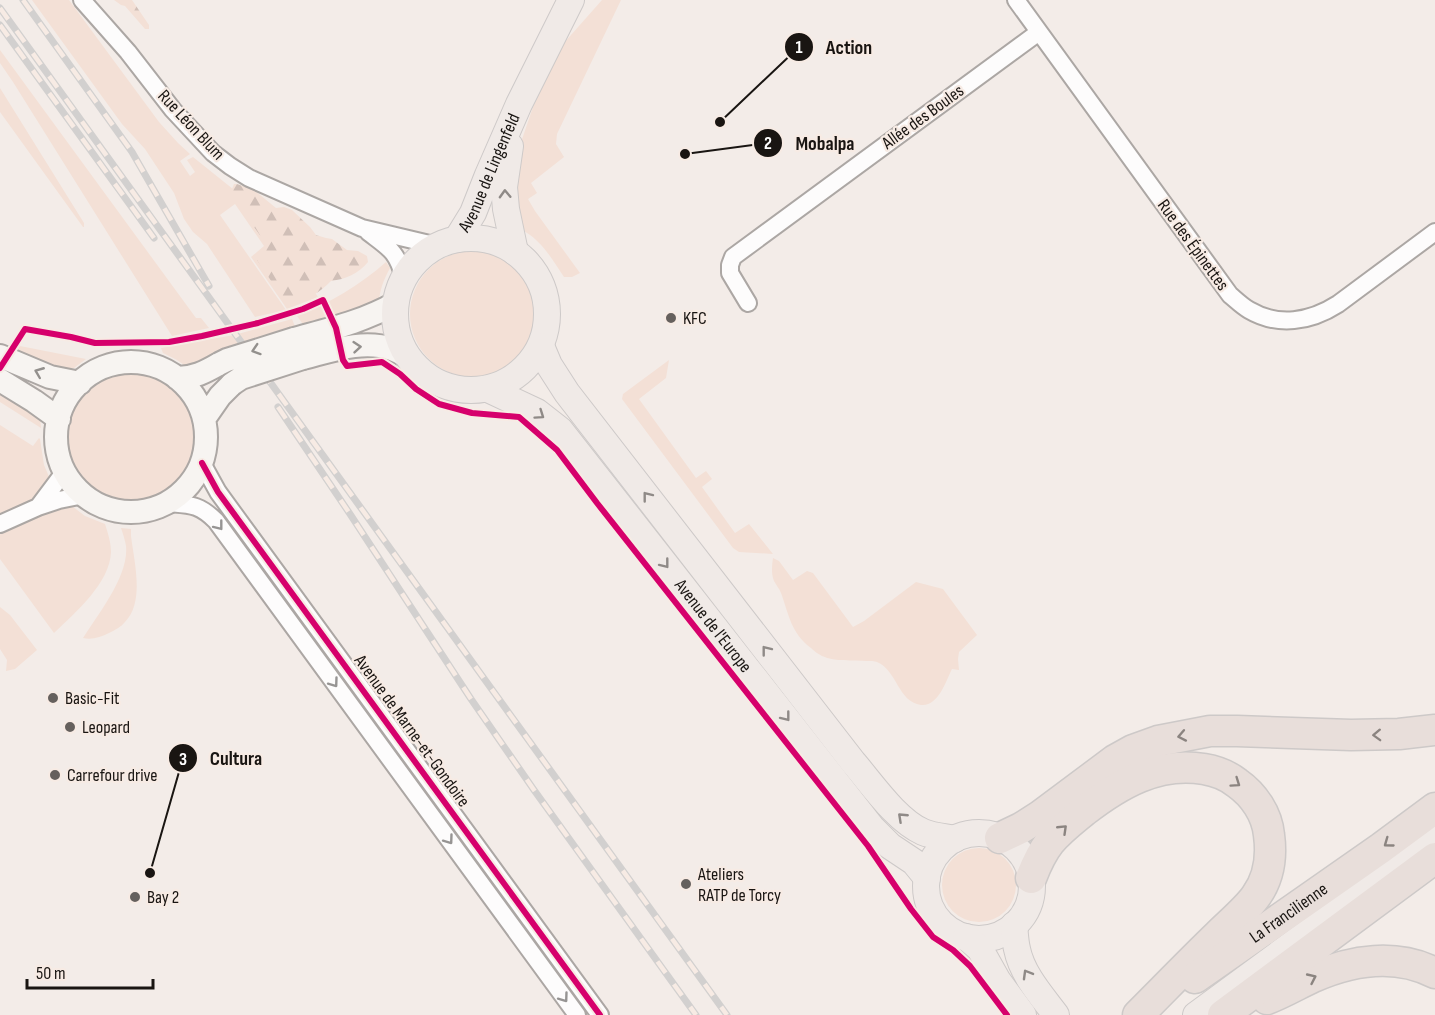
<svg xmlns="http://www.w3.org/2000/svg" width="1435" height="1015" font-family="'Sofia Sans Condensed',sans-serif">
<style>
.grass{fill:#f3e0d6}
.forest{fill:url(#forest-firs)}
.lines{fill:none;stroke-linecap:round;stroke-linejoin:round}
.street-casing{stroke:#aca7a4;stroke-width:20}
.secondary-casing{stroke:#aca7a4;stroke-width:26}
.primary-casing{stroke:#cdc9c8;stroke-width:28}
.highway-casing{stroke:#cdc9c8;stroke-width:33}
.street{stroke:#fdfcfc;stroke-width:16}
.secondary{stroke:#f7f4f1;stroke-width:22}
.primary{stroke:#f0eae7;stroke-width:26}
.highway{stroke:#e8deda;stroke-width:30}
.rail-casing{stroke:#d2d0cf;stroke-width:7}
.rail{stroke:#f7ebe4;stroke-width:4.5;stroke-dasharray:14;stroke-linecap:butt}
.secondary-bridge-casing{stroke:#aca7a4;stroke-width:26;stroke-linecap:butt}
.secondary-bridge{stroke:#f7f4f1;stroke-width:22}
.cycleway-casing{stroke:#f7ebe4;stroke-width:10}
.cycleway{stroke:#d6006c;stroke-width:6}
.oneway{stroke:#8f8a87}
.oneway2{stroke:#93908d}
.oneway3{stroke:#969493}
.oneway4{stroke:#8b8480}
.poi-dot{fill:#65605d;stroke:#f7ebe4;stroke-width:2}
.labels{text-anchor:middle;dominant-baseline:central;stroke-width:4.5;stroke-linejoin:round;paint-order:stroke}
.street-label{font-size:18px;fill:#191512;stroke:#f7ebe4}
.poi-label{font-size:18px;fill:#191512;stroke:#f7ebe4;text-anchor:start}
.leader{fill:none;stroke:#191512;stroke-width:2}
.callout-dot{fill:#191512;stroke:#f7ebe4;stroke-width:2}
.mark-label{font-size:18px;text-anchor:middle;font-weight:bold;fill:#fff}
.callout-label{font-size:20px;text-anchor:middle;font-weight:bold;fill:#191512;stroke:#f7ebe4;stroke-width:4.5;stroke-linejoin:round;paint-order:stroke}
</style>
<defs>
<pattern id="forest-firs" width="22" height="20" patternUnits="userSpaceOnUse" patternTransform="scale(1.5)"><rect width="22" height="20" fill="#f3e0d6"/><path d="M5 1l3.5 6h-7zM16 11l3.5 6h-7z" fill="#d0bfb7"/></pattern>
</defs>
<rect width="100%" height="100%" fill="#f3ece8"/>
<path class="grass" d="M32 0H69L159 122 178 143 190 154 180 161 190 176 195 172 187 160 193 157 258 209 318 297 287 309 251 257 264 246 235 204 220 215 286 310 255 317 207 244 193 232 184 219 174 193 145 149 122 124Z
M602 0H621L557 134 556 144 564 157 531 183 537 193 528 199 535 211 580 273 572 277H564C552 259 541 239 520 229L515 218V160L533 107 563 44Z
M0 50 196 318H201L209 328 172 336 13 82 0 63Z
M0 88 84 223V227H83L0 112Z
M410 314a63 63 0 1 1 126 0a63 63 0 1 1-126 0Z
M386 262 390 268C384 279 379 291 379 304L305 327 297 316C330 303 360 285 386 262Z
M292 319 296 329 187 367 177 360 163 353 161 348 234 335Z
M20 346 86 359 74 368 61 369 13 356Z
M669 360 666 378 639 399 696 478 706 471 712 479 702 487 735 533 749 524 773 554 739 552 733 548 622 399 623 394Z
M67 438a64 64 0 1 1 128 0a64 64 0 1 1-128 0Z
M0 391 40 418 41 428 0 402Z
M0 425 33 446 39 438 40 439 44 465 50 479 39 496 0 515Z
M68 503 85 516 105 524C108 533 111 543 111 552 110 583 75 613 54 633L0 559V532Z
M121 528 131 529V536C134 561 145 602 125 622 121 627 115 630 109 633 101 637 92 640 83 638 98 614 129 576 126 546 125 540 123 534 121 528Z
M773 558 779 561 793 580 807 571 813 573 853 627 864 621 916 582 943 589 977 635 959 652 958 659 959 670 952 669C946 681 938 707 921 705 898 702 897 670 877 662 875 661 869 661 867 661 852 660 836 662 822 656 818 654 814 651 811 648 791 633 789 615 781 593 779 588 776 585 774 581 771 574 772 565 773 558Z
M0 607 10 615 37 650 15 669 6 671 7 660 0 649Z
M942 885a37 37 0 1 1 74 0a37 37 0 1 1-74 0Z"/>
<path class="forest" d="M114 0H132L149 25V29H145L125 6 121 5Z
M234 184H237L254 190 276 208 284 207 292 210 310 227 316 235 326 238 332 239 347 250 358 251 367 256 368 262C358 274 346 279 331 281 319 294 302 303 284 300L257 260 260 254 266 248 265 242 230 194Z"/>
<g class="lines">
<defs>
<path id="street" d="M82 0 128 52 173 110 213 153 230 166 249 178 362 228 438 246
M1016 0 1230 295C1236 300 1242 306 1249 310 1278 327 1310 322 1338 304L1435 232
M368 232C389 248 397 251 404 278
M748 303 730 273V265L733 257 1039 32
M202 463 218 492 600 1015
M168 503C191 505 199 504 216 521L577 1015
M38 507 65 471
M0 524 38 507 59 500 84 495"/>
<path id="secondary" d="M294 339C330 329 362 322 396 303
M0 356 50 377 80 383
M303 358C331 351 363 339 392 349 398 351 404 355 409 358
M56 437a75 75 0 1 1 150 0a75 75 0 1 1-150 0Z
M177 378C194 378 205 372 219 364
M0 380 34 401 59 419
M204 419 220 396 232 384"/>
<g id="primary">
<path d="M510 146 504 187 506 209 515 252"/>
<circle cx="471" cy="314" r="76"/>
<path id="s1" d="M457 239 473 213 488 175 519 104 571 0"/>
<path d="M541 346 549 365 567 393 853 762C872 784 896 820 923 832 932 836 945 837 955 839"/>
<path id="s2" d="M488 389 537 412 560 430 872 828 890 846 914 862 927 878"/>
<circle cx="979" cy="886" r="53"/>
<path d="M1014 925C1015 933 1015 941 1017 949 1022 974 1041 995 1056 1015"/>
<path d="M966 937 980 949 998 981 1023 1015"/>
<path d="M1196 1015 1435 839"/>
</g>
<g id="highway">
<path d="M1000 838 1021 828 1040 816 1115 760 1133 750 1158 741 1210 731H1237L1351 735 1399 734 1435 730"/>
<path d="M1031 878C1036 865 1042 852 1050 842 1060 830 1072 821 1084 811 1119 784 1158 761 1204 769 1216 771 1227 775 1237 783 1254 795 1267 814 1269 835 1272 857 1269 878 1256 896 1248 908 1229 924 1218 935 1191 961 1165 988 1138 1015"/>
<path id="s3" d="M1195 978 1381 848 1435 808"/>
<path d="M1267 999C1283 993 1298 984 1313 977 1352 960 1396 953 1435 973"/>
<path d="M1223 1015 1435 858"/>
</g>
</defs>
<use href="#street" class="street-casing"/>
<use href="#secondary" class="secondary-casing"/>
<use href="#primary" class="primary-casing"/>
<use href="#highway" class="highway-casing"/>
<use href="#street" class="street"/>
<use href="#secondary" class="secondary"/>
<use href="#primary" class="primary"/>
<use href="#highway" class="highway"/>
<defs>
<path id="rail" d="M23 0 132 152 209 286
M0 8 727 1015
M0 25 154 238
M278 407 350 514 471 699 534 790 696 1015"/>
</defs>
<use href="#rail" class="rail-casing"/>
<use href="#rail" class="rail"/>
<defs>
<path id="secondary-bridge" d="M219 364 227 360 294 339
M232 384 241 378 303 358"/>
</defs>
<use href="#secondary-bridge" class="secondary-bridge-casing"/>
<use href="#secondary-bridge" class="secondary-bridge"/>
<defs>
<path id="cycleway" d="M0 368 25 329 71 337 95 343 169 342 202 336 258 323 303 309 323 300 336 328 343 360 347 366 382 362 400 374 416 389 439 404 472 413 519 417 557 450 597 503 868 846 911 909 933 937 953 950 970 966 1007 1015
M202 463 218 492 600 1015"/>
</defs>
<use href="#cycleway" class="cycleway-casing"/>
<use href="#cycleway" class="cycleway"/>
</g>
<defs><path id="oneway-chevron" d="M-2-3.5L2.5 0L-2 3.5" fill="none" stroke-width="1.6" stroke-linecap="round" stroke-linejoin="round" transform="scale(1.5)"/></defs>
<g class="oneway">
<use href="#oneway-chevron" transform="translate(505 194) rotate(-92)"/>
<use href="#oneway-chevron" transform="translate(540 415) rotate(35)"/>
<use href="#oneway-chevron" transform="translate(647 496) rotate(-128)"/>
<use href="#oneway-chevron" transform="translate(665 564) rotate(52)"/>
<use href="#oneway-chevron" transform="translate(766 650) rotate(-128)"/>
<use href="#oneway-chevron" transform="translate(786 717) rotate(52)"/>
<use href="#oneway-chevron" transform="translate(902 817) rotate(-137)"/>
<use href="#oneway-chevron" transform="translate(1027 974) rotate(-120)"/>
</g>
<g class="oneway2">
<use href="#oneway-chevron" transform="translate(357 347) rotate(-5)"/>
<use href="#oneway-chevron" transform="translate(256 350) rotate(162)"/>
<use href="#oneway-chevron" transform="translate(39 372) rotate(-158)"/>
</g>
<g class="oneway3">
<use href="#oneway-chevron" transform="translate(219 526) rotate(52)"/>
<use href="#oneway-chevron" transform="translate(334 683) rotate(54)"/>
<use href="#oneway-chevron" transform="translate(449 840) rotate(54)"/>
<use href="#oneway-chevron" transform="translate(564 998) rotate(54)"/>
</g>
<g class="oneway4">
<use href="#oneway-chevron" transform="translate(1377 735) rotate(178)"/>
<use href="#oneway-chevron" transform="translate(1182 736) rotate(169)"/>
<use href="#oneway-chevron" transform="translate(1236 783) rotate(35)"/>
<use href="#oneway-chevron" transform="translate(1063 829) rotate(-44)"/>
<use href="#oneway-chevron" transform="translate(1388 843) rotate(144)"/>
<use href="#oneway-chevron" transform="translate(1312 978) rotate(-25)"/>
</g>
<g class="poi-dot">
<circle cx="671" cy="318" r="6"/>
<circle cx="53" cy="698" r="6"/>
<circle cx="70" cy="727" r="6"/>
<circle cx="55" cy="775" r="6"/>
<circle cx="686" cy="884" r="6"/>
<circle cx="135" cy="897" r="6"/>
</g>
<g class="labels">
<g class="street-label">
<text transform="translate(923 117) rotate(-36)">Allée des Boules</text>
<text transform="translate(191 125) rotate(47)">Rue Léon Blum</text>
<text stroke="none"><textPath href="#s1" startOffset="74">Avenue de Lingenfeld</textPath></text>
<text transform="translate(1193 245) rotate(54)">Rue des Épinettes</text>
<text stroke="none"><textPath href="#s2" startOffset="332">Avenue de l'Europe</textPath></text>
<text transform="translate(412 731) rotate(54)">Avenue de Marne-et-Gondoire</text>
<text stroke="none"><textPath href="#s3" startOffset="114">La Francilienne</textPath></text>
</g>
<g class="poi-label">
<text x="683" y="318">KFC</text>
<text x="65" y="698">Basic-Fit</text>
<text x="82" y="727">Leopard</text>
<text x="67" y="775">Carrefour drive</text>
<text x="698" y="874">Ateliers<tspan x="698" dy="21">RATP de Torcy</tspan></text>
<text x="147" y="897">Bay 2</text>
</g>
</g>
<path class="leader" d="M720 122L799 47M685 154L768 143M150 873L183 758"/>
<g class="callout-dot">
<circle cx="720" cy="122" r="6"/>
<circle cx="685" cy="154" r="6"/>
<circle cx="150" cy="873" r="6"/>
<circle cx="799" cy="47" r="15"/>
<circle cx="768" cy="143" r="15"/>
<circle cx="183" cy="758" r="15"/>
</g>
<g class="mark-label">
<text x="799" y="53">1</text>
<text x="768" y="149">2</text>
<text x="183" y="765">3</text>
</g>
<g class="callout-label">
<text x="849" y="54">Action</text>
<text x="825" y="150">Mobalpa</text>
<text x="236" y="765">Cultura</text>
</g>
<path d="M27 979v9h126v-9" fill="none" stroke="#191512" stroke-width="3"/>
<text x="36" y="979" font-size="18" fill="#191512" stroke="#f7ebe4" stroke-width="4.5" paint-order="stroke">50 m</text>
</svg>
